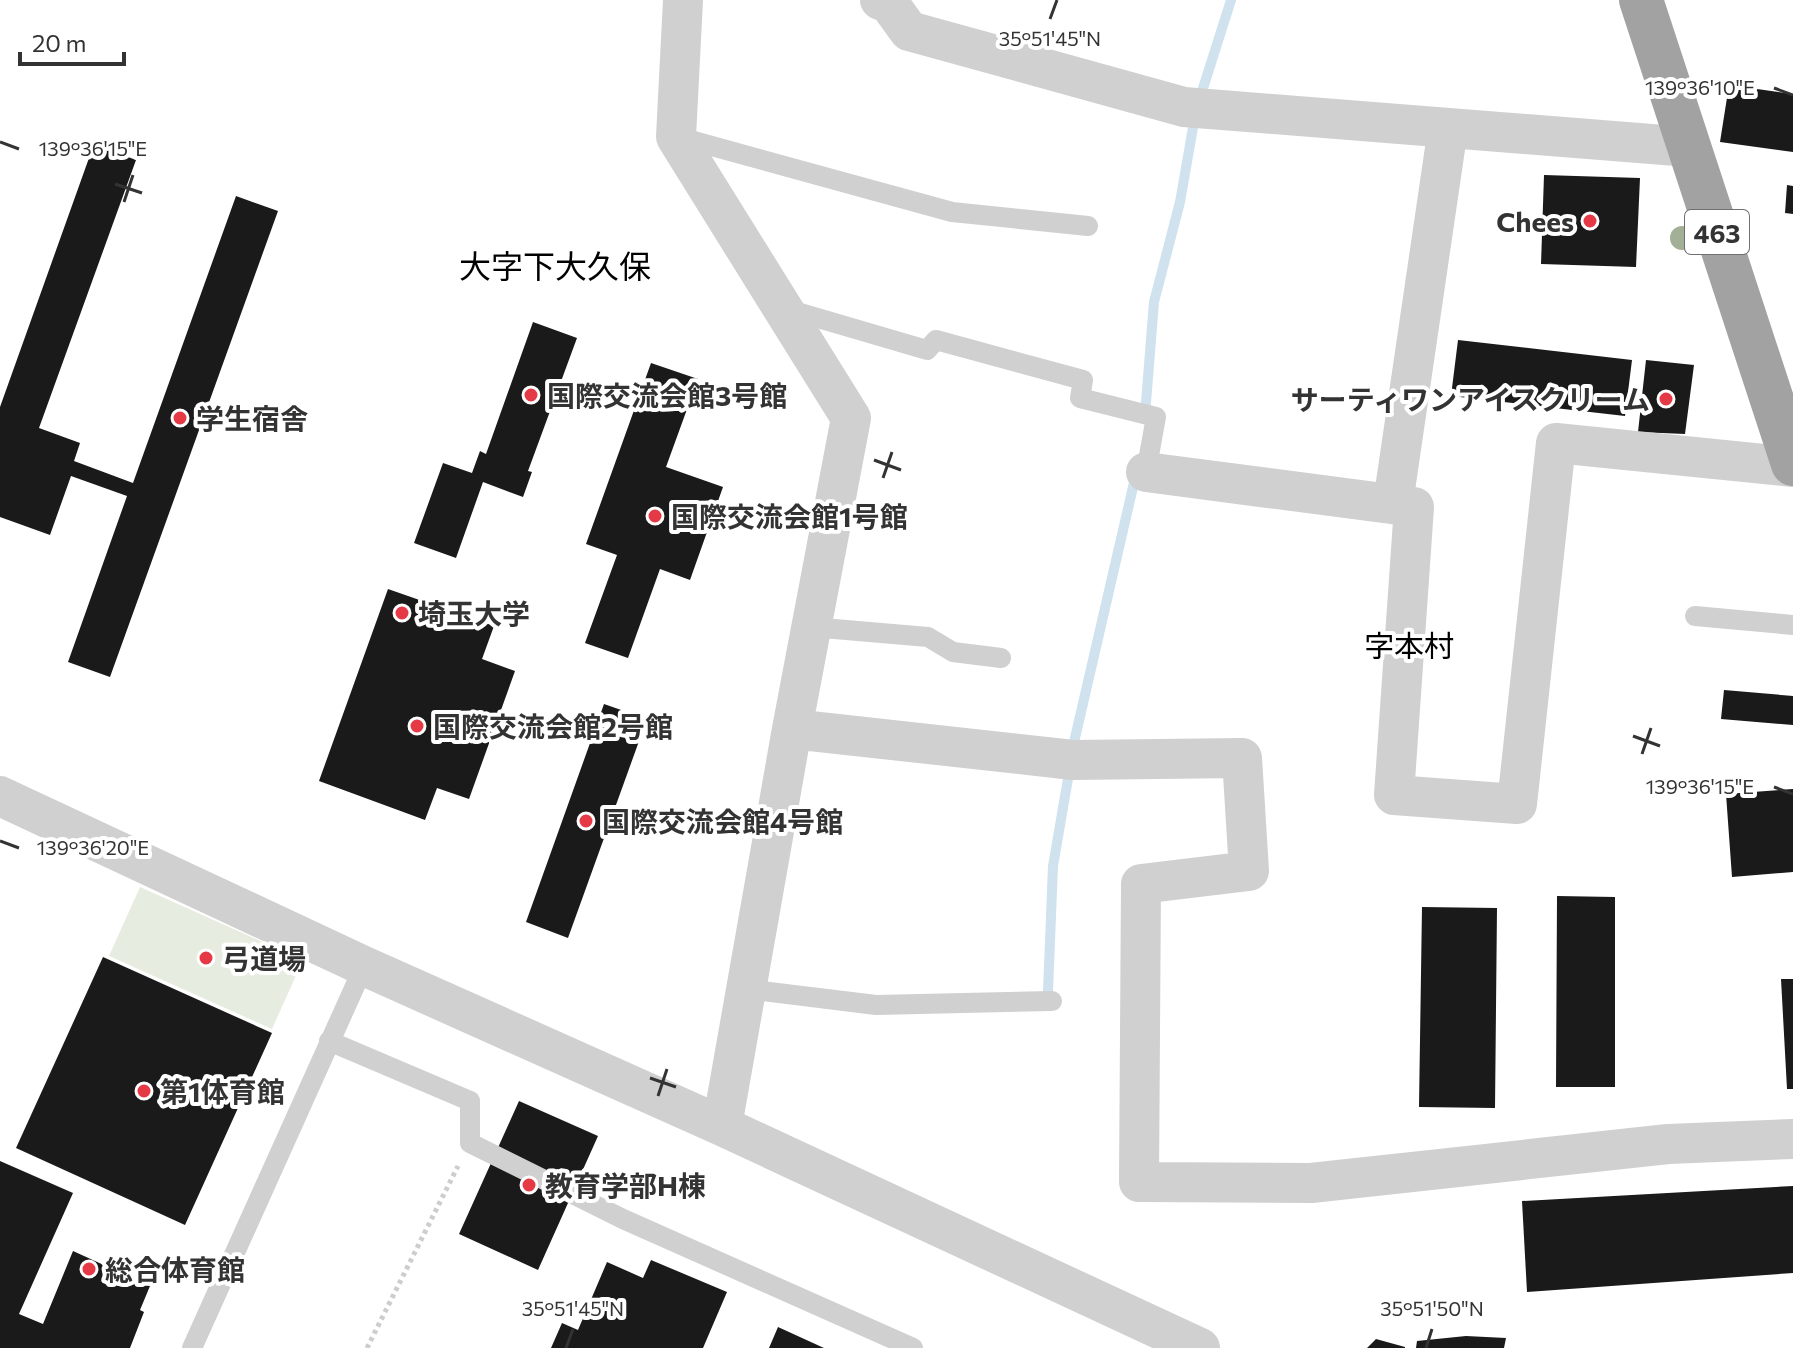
<svg xmlns="http://www.w3.org/2000/svg" width="1793" height="1348" font-family="Commissioner,'Noto Sans JP',sans-serif">
<style>
.green{fill:#e6ecdf}
.lines{fill:none;stroke-linecap:round;stroke-linejoin:round}
.stream{stroke:#cfe2ee;stroke-width:10}
.building{fill:#1a1a1a}
.path{stroke:#cdcdcd;stroke-width:5;stroke-dasharray:4 4;stroke-linecap:butt}
.service{stroke:#d0d0d0;stroke-width:20}
.minor{stroke:#d0d0d0;stroke-width:40}
.trunk{stroke:#a2a2a2;stroke-width:44}
.tree{fill:#a2b095}
.ticks{fill:none;stroke:#333;stroke-width:3}
.poi-dot{fill:#e63946;stroke:#fff;stroke-width:3}
.labels{text-anchor:middle;dominant-baseline:central;stroke-width:8;stroke-linejoin:round;paint-order:stroke}
.shield{fill:#fff;stroke:#707070;stroke-width:2}
.shield-label{font-size:26px;font-weight:bold;fill:#333}
.poi-label{font-size:28px;font-weight:bold;fill:#333;stroke:#fff;text-anchor:start}
.neighbourhood-label{font-size:30px;fill:#000;stroke:#fff}
.quarter-label{font-size:32px;fill:#000;stroke:#fff}
.ticks-label{font-size:20px;text-anchor:middle;fill:#333;stroke:#fff;stroke-width:8;stroke-linejoin:round;paint-order:stroke}
</style>
<rect width="100%" height="100%" fill="#fff"/>
<path class="green" d="M140 887 303 960 272 1029 109 956Z"/>
<g class="lines">
<path class="stream" d="M1199 101 1231 0
M1145 415 1154 302 1180 202 1195 116
M1072 751 1136 474
M1048 991 1053 866 1070 767"/>
</g>
<path class="building" d="M1729 85 1793 94V152L1720 142Z
M94 144 136 160 39 428 80 443 74 461 133 483 236 196 278 211 110 677 68 662 127 496 71 476 50 535 0 517V407Z
M1544 175 1640 178 1636 267 1541 264Z
M1787 185 1793 186V214L1785 213Z
M533 322 577 338 528 471 532 472 523 497 483 482 456 558 414 543 443 463 472 473 480 451 486 454Z
M1458 340 1632 360 1625 416 1451 396Z
M1646 360 1694 365 1685 434 1638 432Z
M651 363 698 379 666 467 723 487 690 580 660 569 628 658 585 643 617 555 586 544Z
M388 589 494 626 482 659 515 671 469 799 437 788 425 820 319 781Z
M1724 690 1793 696V725L1721 719Z
M604 704 647 719 568 938 526 922Z
M1793 789V872L1732 877 1726 794Z
M1557 896 1615 897V1087H1556Z
M1422 907 1497 908 1495 1108 1419 1107Z
M103 957 272 1033 185 1225 16 1148Z
M1781 979H1793V1089H1787Z
M519 1101 598 1136 538 1270 459 1234Z
M0 1161 73 1193 19 1314 43 1324 73 1251 150 1286 140 1310 144 1312 130 1348H0Z
M1793 1186V1273L1527 1292 1522 1201Z
M651 1260 727 1292 703 1348H551L562 1323 578 1330 607 1262 643 1278Z
M778 1327 824 1348H769Z
M1466 1336 1506 1338 1504 1348H1416L1417 1341Z
M1376 1339 1405 1347V1348H1367Z"/>
<g class="lines">
<path class="path" d="M367 1348 458 1166"/>
<path class="service" d="M679 137 952 212 1088 226
M787 309 927 350 936 340 1083 380 1080 398 1156 417 1146 472
M1695 616 1793 625
M811 627 928 637 953 652 1001 658
M746 989 876 1005 1052 1001
M329 1041 470 1101V1143L623 1219 913 1348
M192 1348 364 966"/>
<path class="minor" d="M683 0 676 137 851 418 792 729 722 1126
M880 0 888 2 909 31 1184 107 1689 147
M1146 472 1414 507 1394 795 1517 804 1556 443 1793 467
M1393 503 1448 128
M792 729 1073 760 1242 758 1249 871 1141 884 1139 1182 1311 1183 1668 1144 1793 1139
M0 796 364 966 722 1126 1200 1348"/>
<path class="trunk" d="M1641 0 1793 464"/>
</g>
<circle class="tree" cx="1682" cy="238" r="12"/>
<path class="ticks" d="M1050 19 1057 0M1774 88 1793 95M0 142 19 149M115 184 142 193M124 202 133 175M874 460 901 470M883 478 892 452M1633 736 1660 746M1642 754 1651 728M1774 787 1793 794M0 841 19 848M650 1078 676 1087M658 1096 667 1069M566 1348 573 1329M1426 1348 1432 1329"/>
<g class="poi-dot">
<circle cx="1590" cy="221" r="8"/>
<circle cx="531" cy="395" r="8"/>
<circle cx="1666" cy="399" r="8"/>
<circle cx="180" cy="418" r="8"/>
<circle cx="655" cy="516" r="8"/>
<circle cx="402" cy="613" r="8"/>
<circle cx="417" cy="726" r="8"/>
<circle cx="586" cy="821" r="8"/>
<circle cx="206" cy="958" r="8"/>
<circle cx="144" cy="1091" r="8"/>
<circle cx="529" cy="1185" r="8"/>
<circle cx="89" cy="1269" r="8"/>
</g>
<g class="labels">
<rect class="shield" x="1685" y="210" width="64" height="44" rx="6"/>
<g class="shield-label">
<text x="1717" y="232">463</text>
</g>
<g class="poi-label">
<text x="1574" y="221" text-anchor="end">Chees</text>
<text x="547" y="395">国際交流会館3号館</text>
<text x="1650" y="399" text-anchor="end">サーティワンアイスクリーム</text>
<text x="196" y="418">学生宿舎</text>
<text x="671" y="516">国際交流会館1号館</text>
<text x="418" y="613">埼玉大学</text>
<text x="433" y="726">国際交流会館2号館</text>
<text x="602" y="821">国際交流会館4号館</text>
<text x="222" y="958">弓道場</text>
<text x="160" y="1091">第1体育館</text>
<text x="545" y="1185">教育学部H棟</text>
<text x="105" y="1269">総合体育館</text>
</g>
<g class="neighbourhood-label">
<text x="1409" y="644">字本村</text>
</g>
<g class="quarter-label">
<text x="555" y="265">大字下大久保</text>
</g>
</g>
<g class="ticks-label">
<text x="1050" y="46">35°51'45"N</text>
<text x="1700" y="95">139°36'10"E</text>
<text x="93" y="156">139°36'15"E</text>
<text x="1700" y="794">139°36'15"E</text>
<text x="93" y="855">139°36'20"E</text>
<text x="573" y="1316">35°51'45"N</text>
<text x="1432" y="1316">35°51'50"N</text>
</g>
<path d="M20 52v12h104v-12" fill="none" stroke="#333333" stroke-width="4"/>
<text x="32" y="52" font-size="24" fill="#333333" stroke="#ffffff" stroke-width="6" paint-order="stroke">20 m</text>
</svg>
